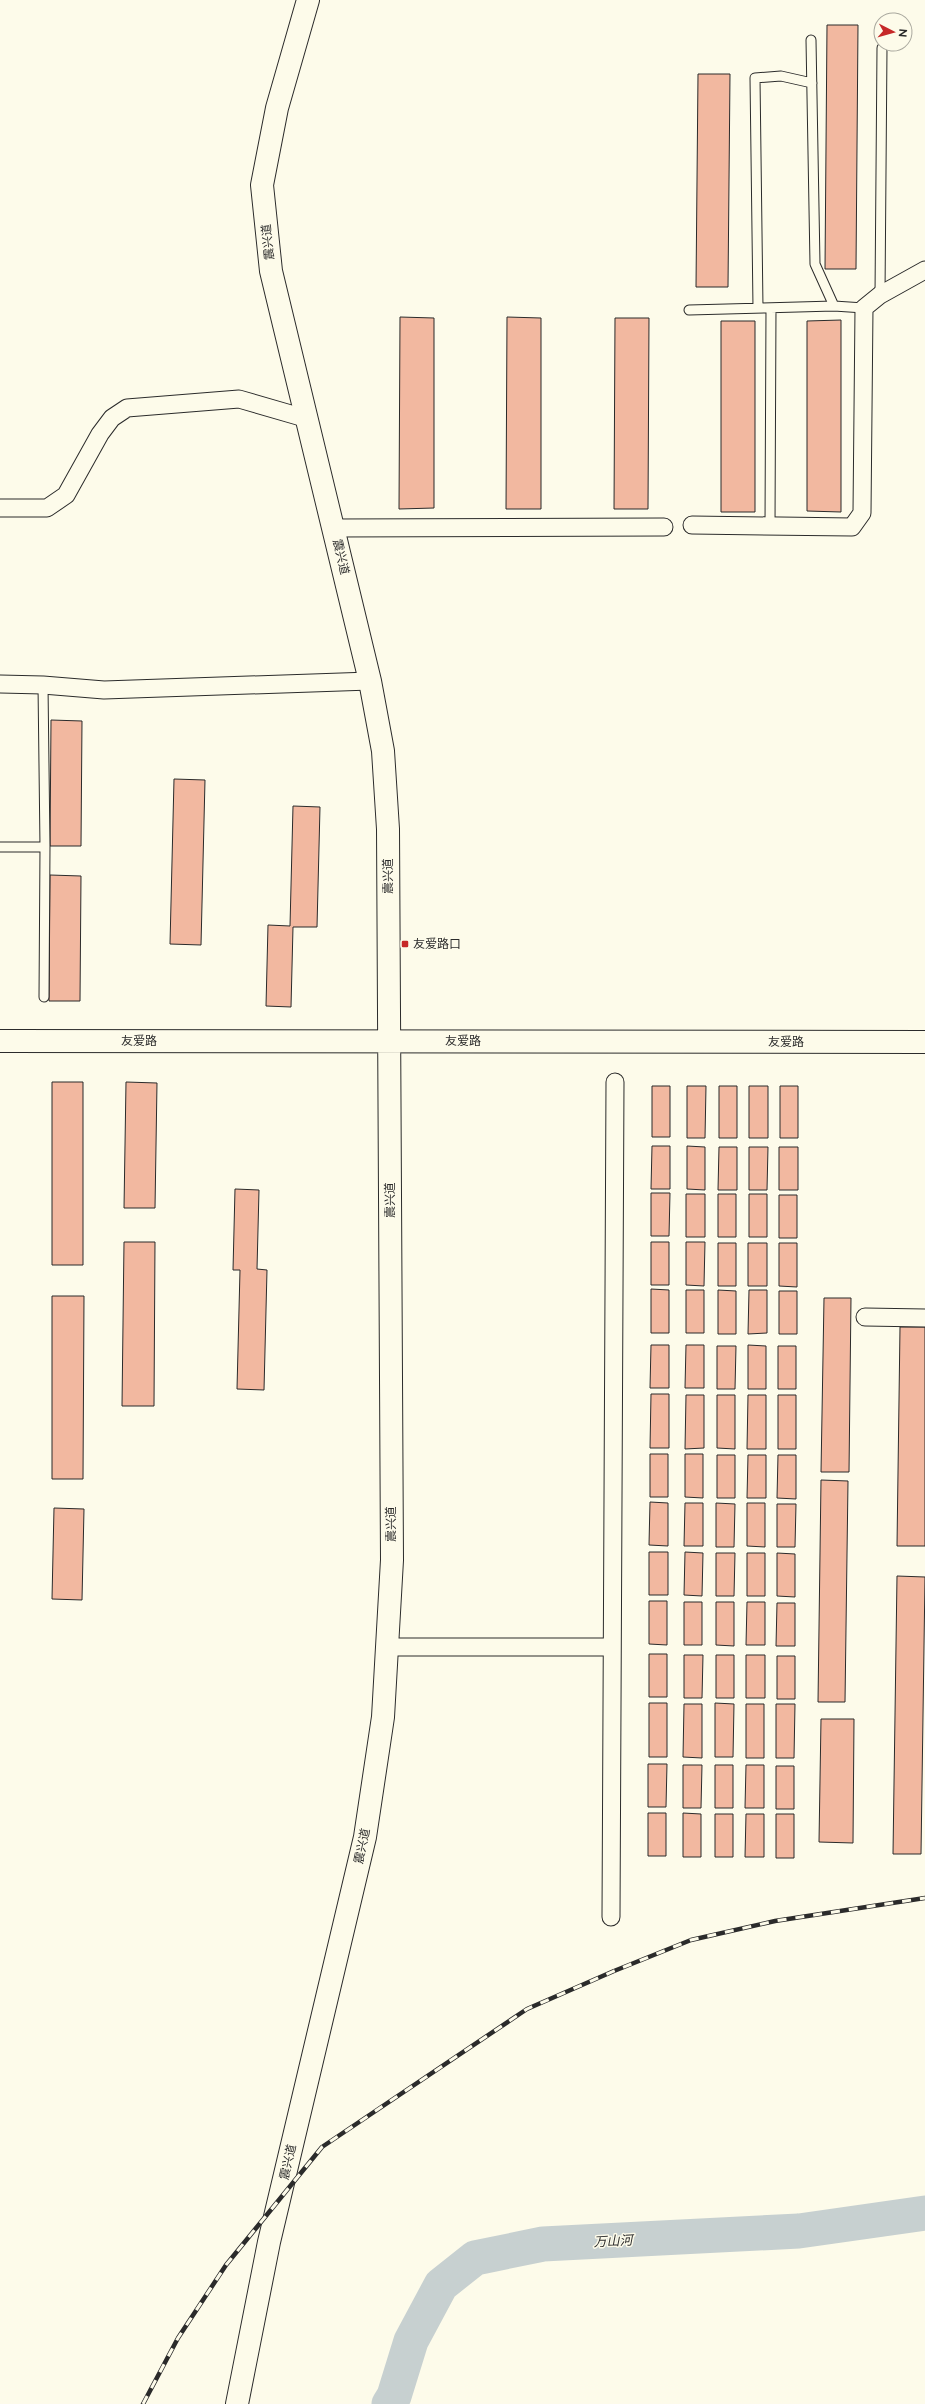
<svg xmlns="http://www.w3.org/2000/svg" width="925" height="2404" font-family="Raleway,'Noto Sans SC',sans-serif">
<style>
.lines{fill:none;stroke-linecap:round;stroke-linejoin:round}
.river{stroke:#c7d0d0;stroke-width:35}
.building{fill:#f2b8a0;stroke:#2b2b2b}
.service-casing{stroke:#2b2b2b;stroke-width:11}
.minor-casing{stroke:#2b2b2b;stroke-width:19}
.tertiary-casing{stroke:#2b2b2b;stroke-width:24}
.service{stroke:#fdfbea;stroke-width:9}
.minor{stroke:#fdfbea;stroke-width:17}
.tertiary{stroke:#fdfbea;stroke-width:22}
.rail-casing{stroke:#2b2b2b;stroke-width:4.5}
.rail{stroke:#fdfbea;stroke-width:3;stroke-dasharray:9;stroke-linecap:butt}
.poi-dot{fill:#c62828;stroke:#fdfbea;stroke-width:1.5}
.labels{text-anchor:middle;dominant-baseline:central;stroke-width:3;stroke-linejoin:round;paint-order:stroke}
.street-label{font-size:12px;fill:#2b2b2b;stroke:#fdfbea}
.poi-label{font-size:12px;fill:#2b2b2b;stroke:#fdfbea;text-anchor:start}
.water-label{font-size:13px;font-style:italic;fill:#2b2b2b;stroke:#fdfbea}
</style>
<rect width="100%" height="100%" fill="#fdfbea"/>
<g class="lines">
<path class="river" d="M389 2404 394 2396 411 2341 441 2285 475 2258 543 2244 799 2231 925 2213"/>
</g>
<path class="building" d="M827 25H858L856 269H825Z
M698 74H730L728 287H696Z
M400 317 434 318V508L399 509Z
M507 317 541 318V509H506Z
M615 318H649L648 509H614Z
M841 320V512L807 511V321Z
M721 321H755V512H721Z
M51 720 82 721 81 846H50Z
M174 779 205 780 201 945 170 944Z
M293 806 320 807 317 927H293L291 1007 266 1006 268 925 290 926Z
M50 875 81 876 80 1001H49Z
M52 1082H83V1265H52Z
M126 1082 157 1083 155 1208H124Z
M652 1086H670V1137H652Z
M687 1086H706L705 1138H687Z
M719 1086H737V1138H719Z
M749 1086H768V1138H749Z
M780 1086H798V1138H780Z
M652 1146H670V1189H651Z
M687 1146 705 1147V1190L687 1189Z
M719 1147H737V1190H718Z
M749 1147H768L767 1190H749Z
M779 1147H798V1190H779Z
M235 1189 259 1190 257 1269 267 1270 264 1390 237 1389 240 1270H233Z
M651 1193H670L669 1236H651Z
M686 1194H705V1237H686Z
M718 1194H736V1237H718Z
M749 1194H767V1237H749Z
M779 1195H797V1238H779Z
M124 1242H155L154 1406H122Z
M651 1242H669V1285H651Z
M686 1242H705L704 1286 686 1285Z
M718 1243H736V1286H718Z
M748 1243H767V1286H748Z
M779 1243H797V1287L779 1286Z
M651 1289 669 1290V1333H651Z
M686 1290H704V1333H686Z
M718 1290 736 1291V1334H718Z
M749 1290H767V1333L748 1334Z
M779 1291H797V1334H779Z
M52 1296H84L83 1479H52Z
M824 1298H851L849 1472H821Z
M900 1327H925V1546H897Z
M651 1345H669V1388H650Z
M686 1345H704V1388H685Z
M748 1345 766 1346V1389H748Z
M717 1346H736L735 1389H717Z
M778 1346H796V1389H778Z
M651 1394H669V1448H650Z
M686 1395H704V1448L685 1449Z
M717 1395H735V1449L717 1448Z
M748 1395H766V1449H747Z
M778 1395H796V1449H778Z
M650 1454H668V1497H650Z
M685 1454H703V1498L685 1497Z
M717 1455H735V1498H717Z
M748 1455H766V1498H747Z
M778 1455H796V1499L777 1498Z
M821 1480 848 1481 845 1702H818Z
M650 1502 668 1503V1546L649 1545Z
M685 1503H703V1546H684Z
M716 1503 735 1504 734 1547H716Z
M747 1503H765V1547L747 1546Z
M777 1504H796L795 1547H777Z
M54 1508 84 1509 82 1600 52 1599Z
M649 1552H668V1595H649Z
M685 1552 703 1553 702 1596 684 1595Z
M716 1553H735L734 1596H716Z
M747 1553H765V1596H747Z
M777 1553 795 1554V1597L777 1596Z
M897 1576 925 1577 921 1854H893Z
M649 1601H667V1645L649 1644Z
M684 1602H702V1645H684Z
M716 1602H734V1646L716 1645Z
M747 1602H765V1645H746Z
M777 1603H795V1646H776Z
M649 1654H667V1697H649Z
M684 1655H703L702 1698H684Z
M716 1655H734V1698H716Z
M746 1655H765V1698H746Z
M777 1656H795V1699H777Z
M649 1703H667V1757H649Z
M715 1703 734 1704 733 1757H715Z
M684 1704H702V1758L683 1757Z
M746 1704H764V1758H746Z
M776 1704H795L794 1758H776Z
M821 1719H854L853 1843 819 1842Z
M648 1764H667L666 1807H648Z
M683 1765H702L701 1808H683Z
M715 1765H733V1808H715Z
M746 1765H764V1808H745Z
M776 1766H794V1809H776Z
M648 1813H666V1856H648Z
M683 1813 701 1814V1857H683Z
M715 1814H733V1857H715Z
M746 1814H764V1857H745Z
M776 1814H794V1858H776Z"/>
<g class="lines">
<defs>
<path id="service" d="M811 40 815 264 834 306
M880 295 882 48
M758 308 755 78 781 76 812 83
M689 310 834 306 864 308
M770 526 771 308
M43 685 45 847 44 997
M0 847H45"/>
<path id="minor" d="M0 508H47L66 495 100 434 112 418 127 408 239 399 308 419
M692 525 852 527 862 513 864 308 880 295 925 270
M334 528 664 527
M0 684 43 685 104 690 370 681
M865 1317 925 1318
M387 1647H612
M611 1917 615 1082"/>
<path id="tertiary" d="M0 1041 925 1042
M237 2404 269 2242 365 1837 383 1717 392 1560 388 829 383 751 370 681 271 271 262 185 277 108 308 0"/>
</defs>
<use href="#service" class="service-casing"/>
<use href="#minor" class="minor-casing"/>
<use href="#tertiary" class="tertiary-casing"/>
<use href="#service" class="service"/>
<use href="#minor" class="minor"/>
<use href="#tertiary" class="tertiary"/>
<defs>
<path id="rail" d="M143 2404 178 2338 226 2265 322 2147 527 2009 614 1971 691 1940 775 1921 925 1898"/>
</defs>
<use href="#rail" class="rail-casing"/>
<use href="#rail" class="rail"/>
</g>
<rect class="poi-dot" x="401" y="940" width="8" height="8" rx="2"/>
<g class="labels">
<g class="street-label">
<text transform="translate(268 242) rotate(-96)">震兴道</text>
<text transform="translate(341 557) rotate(77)">震兴道</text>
<text transform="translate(388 876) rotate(-90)">震兴道</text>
<text x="139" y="1041">友爱路</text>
<text x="463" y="1041">友爱路</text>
<text x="786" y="1042">友爱路</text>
<text transform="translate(390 1200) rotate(-90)">震兴道</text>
<text transform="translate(391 1524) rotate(-90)">震兴道</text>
<text transform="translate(362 1846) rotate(-78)">震兴道</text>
<text transform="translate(288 2162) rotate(-77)">震兴道</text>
</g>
<g class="poi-label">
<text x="413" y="944">友爱路口</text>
</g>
<g class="water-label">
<text transform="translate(613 2241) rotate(-3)">万山河</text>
</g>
</g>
<g transform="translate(893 32) rotate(96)"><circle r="19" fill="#fdfbea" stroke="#a9a89e"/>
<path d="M0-3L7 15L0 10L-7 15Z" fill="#c62828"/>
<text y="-6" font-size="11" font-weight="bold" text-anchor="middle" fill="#2b2b2b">N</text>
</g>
</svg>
